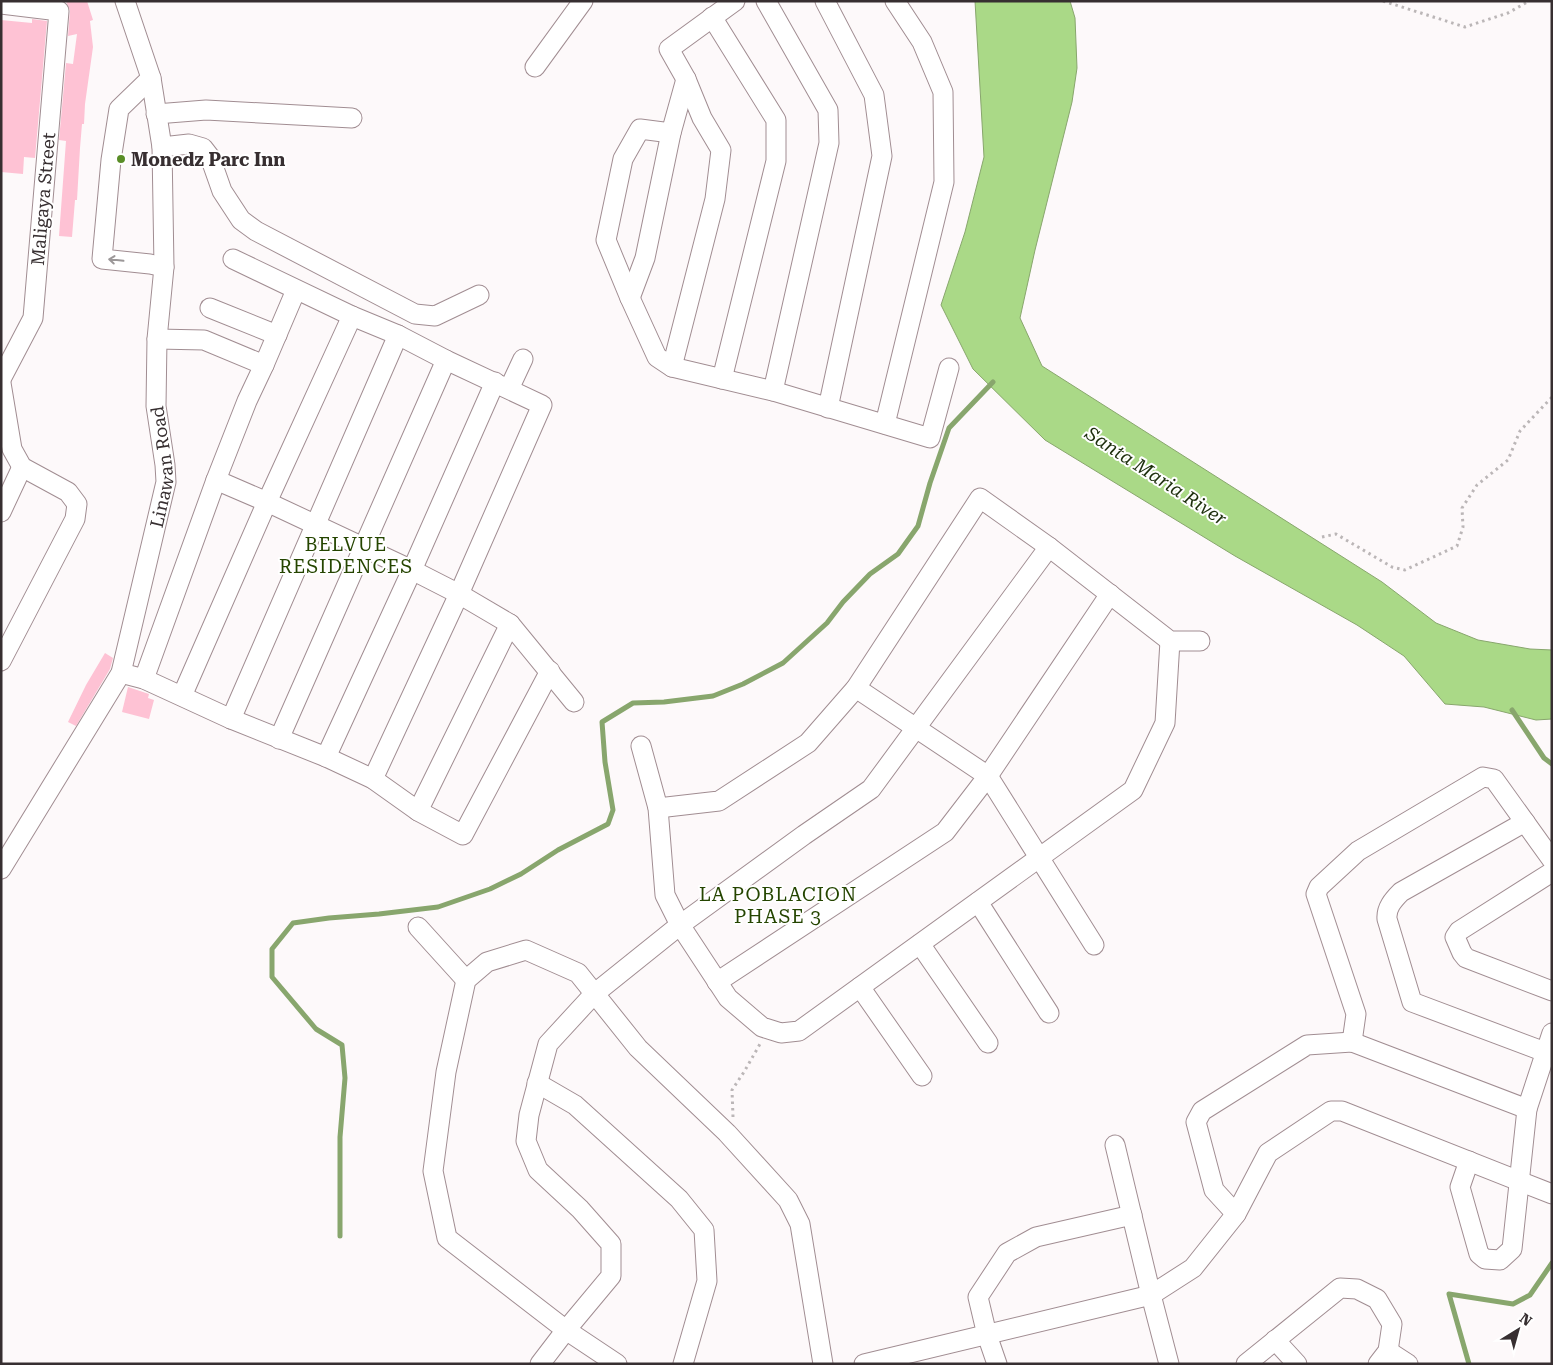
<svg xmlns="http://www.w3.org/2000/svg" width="1553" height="1365" font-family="'Roboto Serif',serif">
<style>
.water{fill:#aad987;stroke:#88a66d}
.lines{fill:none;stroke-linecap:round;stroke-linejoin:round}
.stream{stroke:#88a66d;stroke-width:5}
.building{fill:#fec2d4}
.minor-casing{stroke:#a18d92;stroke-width:21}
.path{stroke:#bbb6b7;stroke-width:3;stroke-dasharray:2.5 4;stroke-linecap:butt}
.minor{stroke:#fff;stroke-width:19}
.oneway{stroke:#9b9798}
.poi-dot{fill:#598d26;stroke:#fff;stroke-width:2}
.labels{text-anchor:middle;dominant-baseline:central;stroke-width:4;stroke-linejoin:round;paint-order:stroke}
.poi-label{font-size:18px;font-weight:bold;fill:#372f31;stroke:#fff;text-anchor:start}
.street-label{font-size:18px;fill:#372f31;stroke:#fff}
.water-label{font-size:19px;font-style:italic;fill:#1d2f0d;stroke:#fff}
.neighbourhood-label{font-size:19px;letter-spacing:1px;fill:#254500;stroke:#fff}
</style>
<rect width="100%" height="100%" fill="#fdf9fa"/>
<path class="water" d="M975 1H1070L1075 18 1077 68 1072 102 1035 250 1020 318 1042 366 1382 582 1436 623 1478 640 1530 649 1552 650V719L1536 720 1484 707 1445 704 1404 656 1357 625 1235 556 1045 440 973 369 941 305 965 232 984 157Z"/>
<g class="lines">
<path class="stream" d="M1512 710 1544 758 1552 764
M340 1236V1137L345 1078 342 1045 316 1029 272 977V949L293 923 329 918 379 914 438 907 490 889 521 874 558 850 608 824 613 810 605 762 602 722 633 703 664 702 713 696 743 684 783 663 827 623 843 602 870 574 898 554 918 526 930 483 949 428 993 382
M1469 1364 1449 1294 1513 1304 1530 1295 1552 1263"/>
</g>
<path class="building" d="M66 1H87L93 20 90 21 93 47 85 104 84 124H82L80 148 77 200H75L72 237 59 236 66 141 59 140 66 63 73 64 77 34 68 36 70 11Z
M32 19 47 21 35 158 24 157 23 174 1 172V20L32 23Z
M105 653 113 658 110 669 76 726 68 722 86 685Z
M128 687 149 694 148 698 154 700 149 719 122 712Z"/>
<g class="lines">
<defs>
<g id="minor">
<path d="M766 1 828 110 829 143 773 391"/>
<path d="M825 1 874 95 882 156 828 408"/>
<path d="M1 4 59 11 33 318 1 379"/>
<path d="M712 17 776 120V161L722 379"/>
<path d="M535 67 583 1"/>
<path d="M151 78 119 109 111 160 102 259 150 264 164 267"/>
<path d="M156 114 206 110 352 118"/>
<path d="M671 133 640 129 623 159 606 240 630 298 657 357 672 367 773 391 930 438 949 368"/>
<path d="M162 147 189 144 203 148 210 157 222 191 241 220 256 231 415 314 435 316 479 295"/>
<path d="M233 259 352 316 398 335 446 360 542 405 459 594 373 779"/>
<path d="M630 298 645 258 671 133 686 79"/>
<path d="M210 308 277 335"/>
<path d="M157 339 204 340 264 365"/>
<path d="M672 367 715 199 721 150 702 118 686 79 669 49 735 1"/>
<path d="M1 383 12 449 22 467 68 492 77 504 75 519 1 661"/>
<path d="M509 389 523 359"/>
<path d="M885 424 944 182 943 92 922 42 895 1"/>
<path d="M216 480 267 502 412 570 459 594 510 624 574 702"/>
<path d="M1 512 22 467"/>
<path d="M121 673 144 679 231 719 326 757 373 779 418 811 463 835 550 671"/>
<path d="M144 679 216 480 247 401 264 365 296 290"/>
<path d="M856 688 988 776 1094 945"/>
<path d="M182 696 267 502 352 316"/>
<path d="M231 719 398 335"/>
<path d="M279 739 446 360"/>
<path d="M641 746 658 808 665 895 680 925 728 998 762 1027 781 1033 799 1031 1133 790 1165 723 1170 641"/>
<path d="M326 757 412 570 495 382"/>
<path d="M658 808 719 801 808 743 856 688 980 498 1049 547 1170 641H1200"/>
<path d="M418 811 510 624"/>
<path d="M1525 822 1401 892C1393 900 1386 908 1387 919L1412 1002 1545 1052"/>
<path id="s1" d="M1 869 121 673 166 482 165 465 156 406 157 339 164 267 162 147 151 78 125 1"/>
<path d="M1552 872 1459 931 1455 937 1462 953 1466 958 1552 991"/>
<path d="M978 902 1049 1013"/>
<path d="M418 927 466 980"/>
<path d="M920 944 988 1043"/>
<path d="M717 982 945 832 988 776 1110 594"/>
<path d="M860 987 922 1076"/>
<path d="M1352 1042 1356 1014 1316 894 1319 887 1358 851 1483 777 1494 779 1552 860"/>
<path d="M537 1083 575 1105 679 1199 704 1230 707 1281 683 1364"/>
<path d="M1115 1145 1151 1295 1193 1268 1236 1214 1268 1153 1331 1111H1342L1552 1194"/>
<path d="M1469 1161 1460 1187 1479 1254 1485 1259 1500 1260 1512 1249 1527 1109 1552 1033"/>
<path d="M1236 1214 1214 1190 1196 1122 1202 1111 1307 1045 1352 1042 1527 1109"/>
<path d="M1275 1340 1297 1364"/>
<path d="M1388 1351 1408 1364"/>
<path d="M540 1364 566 1330 611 1276V1244L580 1209 538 1170 526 1141 529 1115 548 1044 594 994 680 925 804 835 871 789 1049 547"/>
<path d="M617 1364 566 1330 447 1238 433 1171 446 1072 466 980 487 962 526 950 578 973 638 1048 727 1133 788 1200 800 1224 823 1364"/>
<path d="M864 1364 1151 1295 1169 1364"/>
<path d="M997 1364 987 1335 978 1297 1007 1253 1036 1237 1132 1215"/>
<path d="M1246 1364 1340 1288 1357 1289 1377 1299 1392 1324 1388 1351 1378 1364"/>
</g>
</defs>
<use href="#minor" class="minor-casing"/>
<path class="path" d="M1383 1 1465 27 1508 13 1529 1
M1322 537 1336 534 1392 567 1405 570 1457 546 1463 527 1462 508 1477 485 1508 460 1520 431 1552 397
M733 1117 732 1090 744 1072 760 1044"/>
<use href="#minor" class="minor"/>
</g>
<defs><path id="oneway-shaft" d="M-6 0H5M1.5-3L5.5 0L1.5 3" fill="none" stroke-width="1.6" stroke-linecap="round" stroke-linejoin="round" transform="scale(1.25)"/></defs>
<use class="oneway" href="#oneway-shaft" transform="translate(116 260) rotate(-174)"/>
<circle class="poi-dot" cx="121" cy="159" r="5"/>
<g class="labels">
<g class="poi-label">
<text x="131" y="159">Monedz Parc Inn</text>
</g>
<g class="street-label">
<text transform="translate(43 199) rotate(-85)">Maligaya Street</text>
<text stroke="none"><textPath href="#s1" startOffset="441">Linawan Road</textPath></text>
</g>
<g class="water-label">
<text transform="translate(1156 476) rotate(33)">Santa Maria River</text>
</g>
<g class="neighbourhood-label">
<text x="346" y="544">BELVUE<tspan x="346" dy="22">RESIDENCES</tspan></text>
<text x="778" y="894">LA POBLACION<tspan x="778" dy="22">PHASE 3</tspan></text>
</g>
</g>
<rect width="1553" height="1365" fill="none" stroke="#372f31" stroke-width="5"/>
<g transform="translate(1518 1330) rotate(37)" stroke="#ffffff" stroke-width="4" paint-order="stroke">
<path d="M0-4L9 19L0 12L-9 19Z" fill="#372f31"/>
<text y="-8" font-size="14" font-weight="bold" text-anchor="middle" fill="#372f31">N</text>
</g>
</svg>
